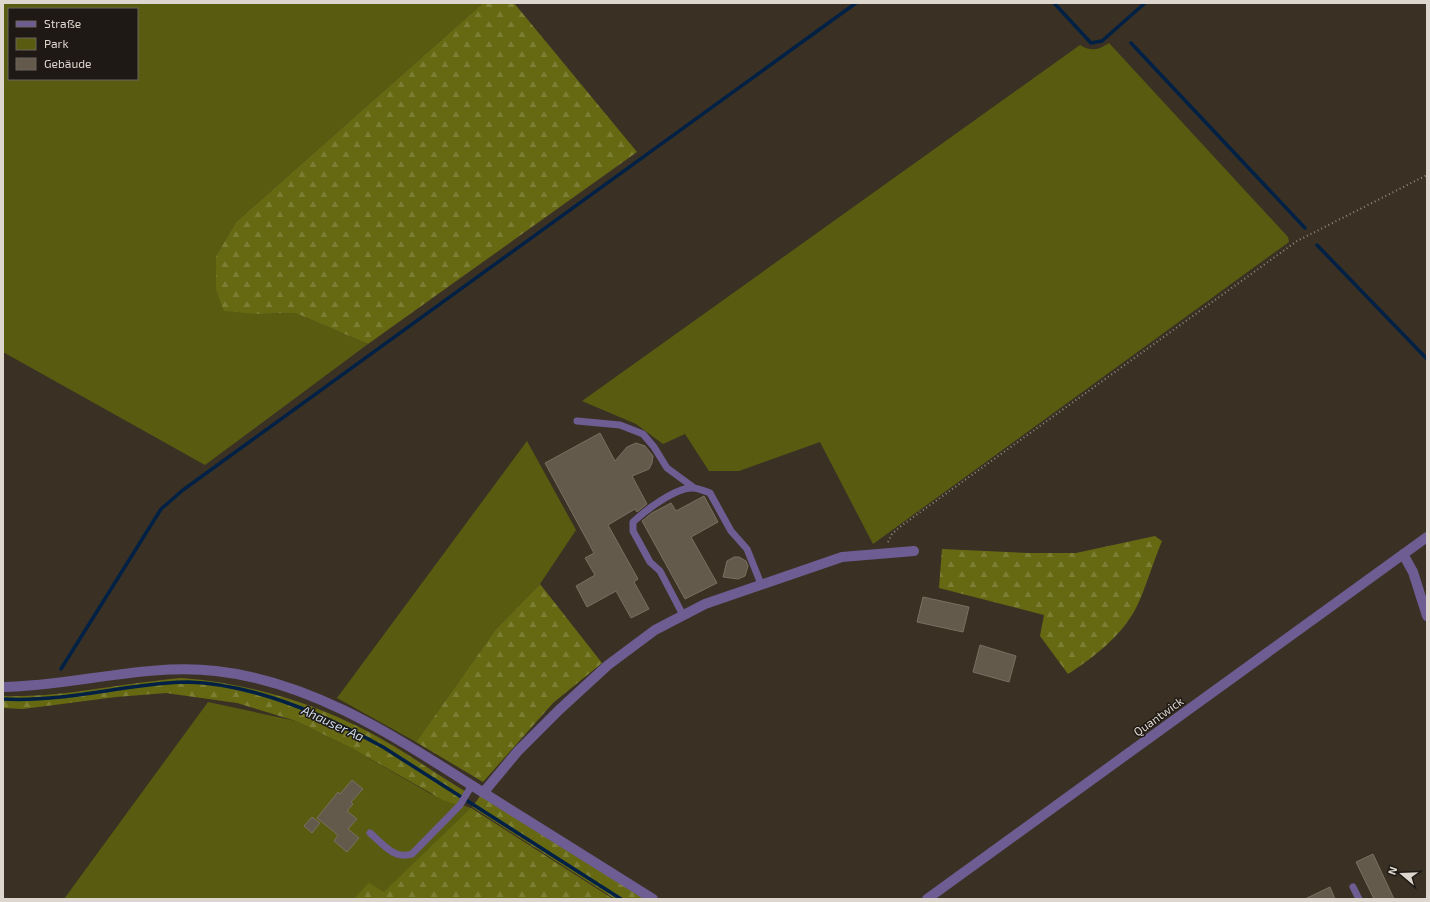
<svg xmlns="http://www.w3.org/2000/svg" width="1430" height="902" font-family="'Exo 2',sans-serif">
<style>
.green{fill:#595c10;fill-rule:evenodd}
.forest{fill:url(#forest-firs)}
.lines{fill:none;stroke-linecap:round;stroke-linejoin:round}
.stream{stroke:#002145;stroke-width:3.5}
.building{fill:#645a4c;stroke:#7a6f61}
.path{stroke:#928a80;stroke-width:2;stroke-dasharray:1 3;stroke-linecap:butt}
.service{stroke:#6e5d93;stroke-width:7}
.minor{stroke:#6e5d93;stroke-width:10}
.labels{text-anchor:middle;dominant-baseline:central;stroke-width:3;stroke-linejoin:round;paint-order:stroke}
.street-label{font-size:12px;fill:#dcd6ce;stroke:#1e1914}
.water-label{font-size:13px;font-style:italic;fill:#cdddf0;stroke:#1e1914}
</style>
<defs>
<pattern id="forest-firs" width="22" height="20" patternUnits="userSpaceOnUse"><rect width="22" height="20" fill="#666912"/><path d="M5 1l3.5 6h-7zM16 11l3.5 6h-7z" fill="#7b7e33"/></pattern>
</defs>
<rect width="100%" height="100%" fill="#3a3124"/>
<path class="green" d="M3 3H483L236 222 216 256V289L259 314 295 313 368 344 205 465 3 352ZM9 9H137V79H9Z
M1109 43 1288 237 1289 242 873 544 820 442 739 471H709L685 434 663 444 636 424 582 401 1080 45C1091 52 1098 50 1109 43Z
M527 441 576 530 540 584 496 629 416 742 337 698Z
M208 702 296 721 353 749 431 794 471 808 613 899H64Z"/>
<path class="forest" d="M483 3H514L637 152 368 344 295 313 259 314 224 311 216 289V256L236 222Z
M1155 536 1162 541C1153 562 1145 591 1135 610 1120 637 1093 658 1068 674L1040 636 1044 615 939 588 942 549 1029 553H1076Z
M540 584 602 663 553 703 483 782 416 742 496 629Z
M181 678C247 683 309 701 367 731 402 749 434 773 468 793L458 805 443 800 353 749 296 721 237 703 166 693 116 697 23 709 3 708V696C61 698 123 683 181 678Z
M481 795 648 899H615L472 807Z
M471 808 613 899H354L369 883 384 892Z"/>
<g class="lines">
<path class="stream" d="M1054 3 1091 43 1102 41 1145 3
M1131 43 1305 228
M1317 245 1427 359
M61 669 161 509 183 490 856 3
M3 699C42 701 80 695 118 689 141 686 165 682 188 682 255 684 325 715 383 747L621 899"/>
</g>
<path class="building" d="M600 433 615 461 627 447 636 443 645 446 653 456 652 463 649 469 632 476 647 504 637 512 635 509 608 525 638 579 634 582 649 609 631 618 616 591 587 607 576 586 595 575 585 558 594 553 545 463Z
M704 496 718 522 691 537 717 583 685 599 642 521 652 513 671 503 676 511Z
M739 557 746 561 748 566 745 576 738 579 723 577 727 561 734 557Z
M923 597 969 607 963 632 917 622Z
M980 645 1016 656 1009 682 973 672Z
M352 780 363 789 351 802 353 804 347 811 357 819 348 829 359 838 347 852 334 841 338 835 317 818 338 792 340 794Z
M312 817 320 823 312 833 304 826Z
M1373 854 1394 899H1374L1356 862Z
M1330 887 1335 899H1305Z"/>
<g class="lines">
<path class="path" d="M888 542 892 534 901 526 1297 241 1427 175"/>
<path class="service" d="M577 421 620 425 643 434 654 447 667 468 693 487
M683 615 660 571 650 562 633 531V522C646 510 675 488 692 488 698 488 705 491 710 493L731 531 747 549 761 584
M370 833C383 844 394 860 412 854L460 805 472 785
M1353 887 1359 899"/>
<path class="minor" d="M1403 554 1413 572 1427 616
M3 687C74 686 145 663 216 671 316 682 401 741 484 793 540 828 597 864 653 899
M483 793 518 751 559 710 608 665 655 630 705 604 842 557 914 551
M927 899 1427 537"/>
</g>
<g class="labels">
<g class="street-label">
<text transform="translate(1158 716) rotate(-36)">Quantwick</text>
</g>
<g class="water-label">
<text transform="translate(333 723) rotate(25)">Ahauser Aa</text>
</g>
</g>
<rect width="1430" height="902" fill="none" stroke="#dcd6ce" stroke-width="8"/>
<rect x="8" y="8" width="130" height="72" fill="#1e1914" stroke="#6a655e"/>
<rect x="16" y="21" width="20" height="6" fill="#6e5d93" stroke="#6a655e"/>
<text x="44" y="28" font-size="12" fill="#dcd6ce">Straße</text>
<rect x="16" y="38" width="20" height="12" fill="#595c10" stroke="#6a655e"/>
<text x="44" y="48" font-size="12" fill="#dcd6ce">Park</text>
<rect x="16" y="58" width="20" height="12" fill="#645a4c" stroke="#6a655e"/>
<text x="44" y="68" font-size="12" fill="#dcd6ce">Gebäude</text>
<g transform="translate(1402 874) rotate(289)" stroke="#1e1914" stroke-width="3" paint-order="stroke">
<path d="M0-3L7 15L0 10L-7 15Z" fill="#dcd6ce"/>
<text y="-6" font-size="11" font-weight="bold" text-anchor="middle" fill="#dcd6ce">N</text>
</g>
</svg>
